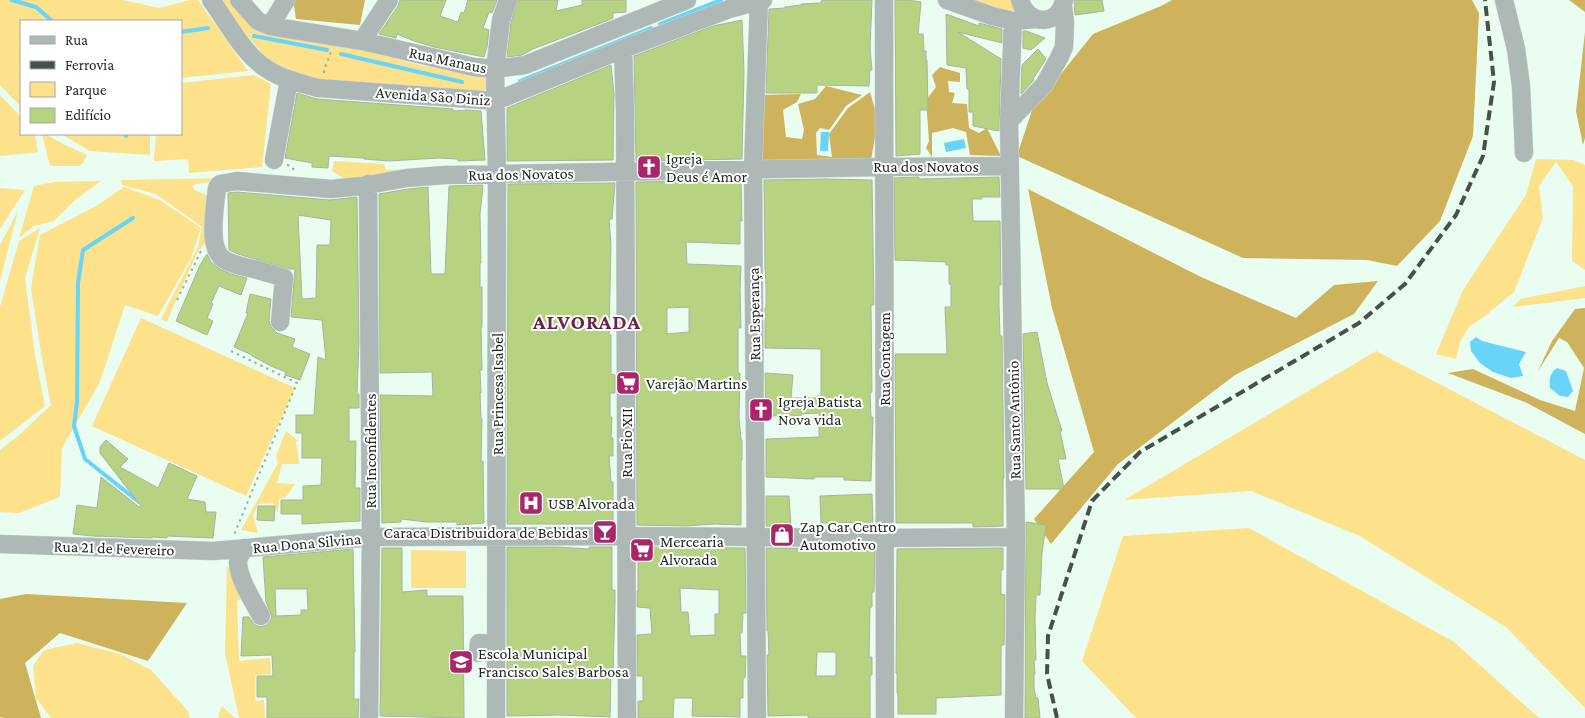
<svg xmlns="http://www.w3.org/2000/svg" width="1585" height="718" font-family="'Crimson Pro',serif">
<style>
.green{fill:#fde18b}
.forest{fill:#cfb35c}
.water{fill:#67d4f8}
.lines{fill:none;stroke-linecap:round;stroke-linejoin:round}
.stream{stroke:#67d4f8;stroke-width:4}
.building{fill:#b6d381;stroke:#abb2a0;fill-rule:evenodd}
.minor-casing{stroke:#c8dacf;stroke-width:19}
.path{stroke:#9eaea4;stroke-width:2;stroke-dasharray:2.5 4;stroke-linecap:butt}
.minor{stroke:#aeb8b7;stroke-width:18}
.rail{stroke:#47514b;stroke-width:4;stroke-dasharray:10 5;stroke-linecap:butt}
.labels{text-anchor:middle;dominant-baseline:central;stroke-width:4;stroke-linejoin:round;paint-order:stroke}
.street-label{font-size:16px;fill:#1d2420;stroke:#fff}
.poi-label{font-size:16px;fill:#1d2420;stroke:#fff;text-anchor:start}
.district-label{font-size:21px;font-weight:bold;letter-spacing:1px;fill:#682645;stroke:#fff}
</style>
<rect width="100%" height="100%" fill="#e9fdf0"/>
<path class="green" d="M0 0H123L159 8 190 0H198L248 71 181 78V21H21V107L0 85Z
M218 0H229L236 9 345 46 424 66 483 74 488 86 481 95 324 81 275 69Z
M966 0H1013L1016 14Z
M254 75 271 84 262 167 189 173 188 159 154 161 156 134H181V83Z
M0 95 21 117V134H35L38 152 0 156Z
M42 134H46L63 144 87 155 83 163 79 166H50Z
M61 134H150V155L90 151Z
M1536 159 1573 160 1585 165V270L1572 261 1573 186 1556 162 1539 186 1543 218 1514 292 1486 315 1469 327 1460 342 1456 359 1436 354 1463 290 1526 195Z
M334 161 384 164 386 170 406 169 420 172 351 183 332 171Z
M232 178 233 180 202 183 193 185 194 190 214 198 212 230 205 243 197 253 173 307 167 322 161 319 198 247 202 227 156 194 122 185 121 180Z
M101 181 75 200 54 221 34 226 19 238 34 186 54 182Z
M124 187 160 200 201 228 191 258 158 316 125 305 100 382 62 448 60 497 19 513 0 512V450L18 436 51 405 41 353 31 288 40 235 98 205Z
M0 188 25 190 0 229Z
M18 211 0 281V245Z
M40 228 25 278 35 355 45 406 0 441V307L19 241Z
M1585 286V298L1513 307 1520 299Z
M141 318 295 388 246 496 92 426Z
M1376 351 1585 460V708L1506 627 1360 536 1251 491 1124 500Z
M286 431 298 441H296L299 464H282L277 483 295 484 286 497 279 499 278 513 273 503 258 504 253 516 258 533 241 530 278 463 276 456Z
M1249 528 1454 642 1539 718H1136L1082 661 1123 536Z
M411 550 466 551V588H411Z
M227 567 238 570 247 597 237 601 239 661 270 658 271 674 255 675V701L264 700 265 718H239L238 713 225 653Z
M77 643 120 654 151 670 188 711 190 718H51L36 698 33 666 44 650Z
M222 706 235 718H218Z"/>
<path class="forest" d="M293 0H365L360 25 296 19Z
M1172 0H1472L1479 13 1473 136 1440 221 1397 266 1367 260 1243 258 1017 156 1032 110 1093 34 1161 6Z
M1569 0H1585V12Z
M1585 32V138L1583 145 1576 111Z
M940 67 960 73V82L948 81 949 92 955 93 952 103 967 104 969 128 979 133 987 128 1001 156 970 155 966 132 953 128 932 133V157L926 148 929 141 926 100 936 87 932 75Z
M826 86 862 95 846 106 829 130 820 128 816 133 817 155 832 157 829 134 848 108 870 92 878 120 871 160 765 162 758 156 761 95 801 94 797 102 783 110 786 137 802 139 804 130 798 104 815 99Z
M1028 189 1201 277 1296 318 1334 285 1378 281 1354 314 1235 375 1118 464 1051 544 1034 519 1094 452 1052 308Z
M1585 308V434L1527 403 1448 373 1473 369 1540 400 1575 411 1584 368 1567 342 1559 338 1538 371 1552 341 1575 309Z
M26 594 187 603 148 661 60 633 25 663 41 718H5L0 717V599Z"/>
<path class="water" d="M821 132H829L828 151H820Z
M964 139 966 148 946 152 944 143Z
M1476 337 1482 341 1526 352 1519 364 1523 376 1511 378 1493 372 1480 363 1471 351 1470 342Z
M1557 368 1566 371 1573 391 1568 397 1560 396 1550 388C1549 379 1550 373 1557 368Z"/>
<g class="lines">
<path class="stream" d="M12 0 36 7 52 21
M660 24 721 0
M181 32 208 28
M254 36 327 50
M341 54 462 82
M520 81 651 28
M125 134 126 136
M133 218 83 250 78 283 77 402 74 426 85 459 139 502"/>
</g>
<path class="building" d="M400 0H446L440 16 458 22 461 12 464 13 468 0H497L492 13 489 12 483 28 489 30 487 47 484 57 434 47 414 41 397 34 396 38 379 34 398 6Z
M518 0H558L556 11 582 5V0H626V12L613 13V18L606 21 533 49 522 55 507 57 511 22Z
M826 0H872L870 48 872 70H870L869 86 817 85V93H766L769 9 785 8V7L801 5V4L821 3V1Z
M895 0H908L921 2 918 34H923L924 51H926V60H927L928 110H920V154L896 156Z
M1074 0H1102L1104 11 1075 15Z
M946 14 979 26V23L1002 29V43L958 32 1001 59 999 131 973 126V112H969V89H967L966 68 947 65Z
M742 20 744 71 742 159 636 161 634 56 713 26Z
M1023 31H1026L1045 38 1031 50 1023 48Z
M1038 49 1046 59 1033 79 1034 80 1021 94 1022 65Z
M611 65 614 94 613 160 507 161V108Z
M297 93 317 99 453 109V111L467 110 481 111 485 160 458 161V159L438 158 389 161 364 159V158L329 156 328 168 312 167V163L285 158Z
M919 177V179L999 177 1000 197H982V199H972L973 221H1000L1001 285H999V305L1000 336H1002L1004 478H1003V526L973 527V523H896L895 354H947L945 307H951V284H949V265H946V262L895 260 894 178Z
M825 179 872 180 874 305H871L872 392H870L871 417H873L871 481 844 480V477H814V479L766 477V439L819 437V413L801 414V416H766L765 373 793 375 791 398H817V396H821V349L765 348V308H766V285L765 268 764 180Z
M741 180 742 221 740 220V244L686 242 687 264 741 266 740 288 741 328H738V373H740L739 418 741 440H742V460L741 461V525L715 524 686 526 637 525 636 182ZM689 307V332L667 334V308Z
M615 183 612 219H609L611 245 609 335H611V374L615 375V393H610V417H612L611 438H613V456H609L611 482H613V525H601V524H507L508 184Z
M483 185 480 215 481 263H480V287H482V327H481L482 370H480L481 393H480L481 419H482L481 461H483L484 523 457 525V522H427L401 519V522L382 523 380 395 433 396 432 372 380 373 379 194 408 189 428 187 431 274H445L449 186Z
M237 192 330 200 357 197 359 342 357 394H359V408H349V441H356L355 488H360V521L302 524V514H281V500H303V486L321 485 322 458H302V433H296V415H314L318 357 326 360 322 320 291 317 295 269H289L238 254 229 250 228 193ZM298 215 331 220 330 245H317L316 298 302 299Z
M207 254 211 262 220 269 231 274 247 278 241 295 219 286 211 303 213 304 207 318 213 321 207 335 176 321 200 265Z
M250 294 271 299 269 321 271 327 277 333 295 339 292 347 310 354 300 380 285 375 286 372 273 367 252 356V355L234 347 248 313H246Z
M1037 332 1047 383 1062 431H1060L1066 459H1058L1064 489H1026L1023 334Z
M106 440 128 459 120 467 158 488 169 463 197 476 187 499 205 502 206 512H216L213 538 167 536V538L152 537V538L92 536 73 534 77 505 97 508 101 477 139 507 141 506 100 453V447Z
M872 494 873 522 821 523 820 496Z
M766 496H789L791 527 766 526Z
M258 506H275L274 521 257 520Z
M1026 522 1046 525 1042 553 1040 595H1036L1035 618 1036 660H1034L1035 674 1034 675V688L1036 698H1038L1040 718H1025Z
M507 547H557L589 549V547H612V590H615V601L613 674H611L610 717 560 715 507 716Z
M638 547 745 548 746 613H743L742 633H740L741 656H746L745 678H743V698H740V717L692 716 693 698H674L673 718H638V701H643V676H637V635L652 634 650 608 637 607V591H638ZM680 588 719 590V614H715V635L690 636 688 612H681Z
M382 548H402V592L427 590V596H463L464 718 380 716Z
M766 548 875 549 874 592H872V607H870L869 657H872V675H870V718H808V715L768 716 767 655H769L768 631H767V627ZM817 652H836V676H816Z
M1003 548V570H1001V594L1005 595 1004 645H1001V695L936 698V714H898V693H897V673H896L897 549Z
M353 549 355 652H354V699H359L358 718H267V697H257V676H273L272 655 241 656 243 617H249L255 625 261 627 267 625 270 621 272 617 266 602 263 557ZM275 589H307L308 610H301V615L276 616Z"/>
<g class="lines">
<defs>
<path id="minor" d="M211 0C227 22 244 55 267 69 282 79 300 83 318 88L496 101 623 49 729 9 763 0
M239 0 258 21 270 26 362 41 474 67 495 69 525 65 687 0
M884 0C883 239 886 479 885 718
M947 0 992 16 1013 21 1036 19
M1020 0C1027 26 1059 27 1064 0
M1504 0 1516 49 1521 86 1524 153
M270 26 286 0
M362 41 389 0
M623 49 625 110 627 718
M1009 121 1013 21
M274 160 289 80
M368 184 371 537 369 718
M280 322 284 278C276 275 269 273 261 271 250 267 230 266 221 257 217 253 214 244 214 239 212 224 215 204 217 188L220 184 237 181 331 189 362 186 407 178 445 175 883 167 1010 166
M0 544 213 551 371 537 627 536 886 538 1016 537
M244 548C242 552 238 558 238 563 239 580 253 601 261 616
M478 653 479 643 496 644
M496 718 497 174 495 69 501 20 508 0
M757 718 753 169 759 0
M1014 718 1016 537 1009 121 1044 85 1059 58 1064 47 1065 22 1063 6"/>
</defs>
<use href="#minor" class="minor-casing"/>
<path class="path" d="M324 73V70L331 52
M287 165 291 166 294 170
M177 300 201 251
M231 351 297 383 234 535"/>
<use href="#minor" class="minor"/>
<path class="rail" d="M1057 718 1047 674 1048 636 1092 501 1140 452 1359 323 1405 284 1456 215 1483 156 1494 82 1485 0"/>
</g>
<defs>
<symbol id="church-square" viewBox="-11 -11 22 22"><rect x="-9" y="-9" width="18" height="18" rx="4" fill="#ab256b" stroke="#fff"/><path d="M-1.2-6h2.4v3.5h3.3v2.4h-3.3V6h-2.4V-.1h-3.3v-2.4h3.3Z" fill="#fff"/></symbol>
<symbol id="supermarket-square" viewBox="-11 -11 22 22"><rect x="-9" y="-9" width="18" height="18" rx="4" fill="#ab256b" stroke="#fff"/><path d="M-6-5.5h2.5l.6 2H6L4.5 2H-2.5L-4.4-4H-6ZM-1.5 3.2a1.3 1.3 0 1 0 .1 0ZM3 3.2a1.3 1.3 0 1 0 .1 0Z" fill="#fff"/></symbol>
<symbol id="hospital-square" viewBox="-11 -11 22 22"><rect x="-9" y="-9" width="18" height="18" rx="4" fill="#ab256b" stroke="#fff"/><path d="M-5-5h3v3.5h4V-5h3V5h-3V1.5h-4V5h-3Z" fill="#fff"/></symbol>
<symbol id="bar-square" viewBox="-11 -11 22 22"><rect x="-9" y="-9" width="18" height="18" rx="4" fill="#ab256b" stroke="#fff"/><path d="M-6-5H6L.8 .8V4.5H3.5V6h-7V4.5H-.8V.8Z" fill="#fff"/></symbol>
<symbol id="shop-square" viewBox="-11 -11 22 22"><rect x="-9" y="-9" width="18" height="18" rx="4" fill="#ab256b" stroke="#fff"/><path d="M-5-2.5h2.3a2.7 3.5 0 0 1 5.4 0H5L5.5 6h-11ZM-1.5-2.5h3a1.5 2.3 0 0 0-3 0Z" fill="#fff"/></symbol>
<symbol id="school-square" viewBox="-11 -11 22 22"><rect x="-9" y="-9" width="18" height="18" rx="4" fill="#ab256b" stroke="#fff"/><path d="M0-5L7-2L0 1L-7-2ZM-4 1L0 2.5L4 1V4Q0 6-4 4Z" fill="#fff"/></symbol>
</defs>
<g fill-rule="evenodd">
<use href="#church-square" x="635" y="153" width="28" height="28"/>
<use href="#supermarket-square" x="614" y="369" width="28" height="28"/>
<use href="#church-square" x="747" y="396" width="28" height="28"/>
<use href="#hospital-square" x="517" y="489" width="28" height="28"/>
<use href="#bar-square" x="591" y="518" width="28" height="28"/>
<use href="#shop-square" x="768" y="521" width="28" height="28"/>
<use href="#supermarket-square" x="628" y="536" width="28" height="28"/>
<use href="#school-square" x="447" y="648" width="28" height="28"/>
</g>
<g class="labels">
<g class="street-label">
<text transform="translate(448 60) rotate(12)">Rua Manaus</text>
<text transform="translate(433 96) rotate(4)">Avenida São Diniz</text>
<text x="926" y="166">Rua dos Novatos</text>
<text transform="translate(521 174) rotate(-1)">Rua dos Novatos</text>
<text transform="translate(754 314) rotate(-91)">Rua Esperança</text>
<text transform="translate(884 359) rotate(-90)">Rua Contagem</text>
<text transform="translate(497 394) rotate(-90)">Rua Princesa Isabel</text>
<text transform="translate(1014 420) rotate(-91)">Rua Santo Antônio</text>
<text transform="translate(626 443) rotate(-90)">Rua Pio XII</text>
<text transform="translate(370 451) rotate(-90)">Rua Inconfidentes</text>
<text transform="translate(307 543) rotate(-5)">Rua Dona Silvina</text>
<text transform="translate(114 548) rotate(2)">Rua 21 de Fevereiro</text>
</g>
<g class="poi-label">
<text x="666" y="158">Igreja<tspan x="666" dy="18">Deus é Amor</tspan></text>
<text x="646" y="383">Varejão Martins</text>
<text x="778" y="401">Igreja Batista<tspan x="778" dy="18">Nova vida</tspan></text>
<text x="548" y="503">USB Alvorada</text>
<text x="800" y="526">Zap Car Centro<tspan x="800" dy="18">Automotivo</tspan></text>
<text x="588" y="532" text-anchor="end">Caraca Distribuidora de Bebidas</text>
<text x="660" y="541">Mercearia<tspan x="660" dy="18">Alvorada</tspan></text>
<text x="478" y="653">Escola Municipal<tspan x="478" dy="18">Francisco Sales Barbosa</tspan></text>
</g>
<g class="district-label">
<text x="587" y="322">ALVORADA</text>
</g>
</g>
<rect x="20" y="20" width="162" height="115" fill="#ffffff" stroke="#a5a7a6"/>
<rect x="30" y="36" width="25" height="8" fill="#aeb8b7" stroke="#a5a7a6"/>
<text x="65" y="45" font-size="15" fill="#1d2420">Rua</text>
<rect x="30" y="61" width="25" height="8" fill="#47514b" stroke="#a5a7a6"/>
<text x="65" y="70" font-size="15" fill="#1d2420">Ferrovia</text>
<rect x="30" y="82" width="25" height="15" fill="#fde18b" stroke="#a5a7a6"/>
<text x="65" y="95" font-size="15" fill="#1d2420">Parque</text>
<rect x="30" y="108" width="25" height="15" fill="#b6d381" stroke="#a5a7a6"/>
<text x="65" y="120" font-size="15" fill="#1d2420">Edifício</text>
</svg>
